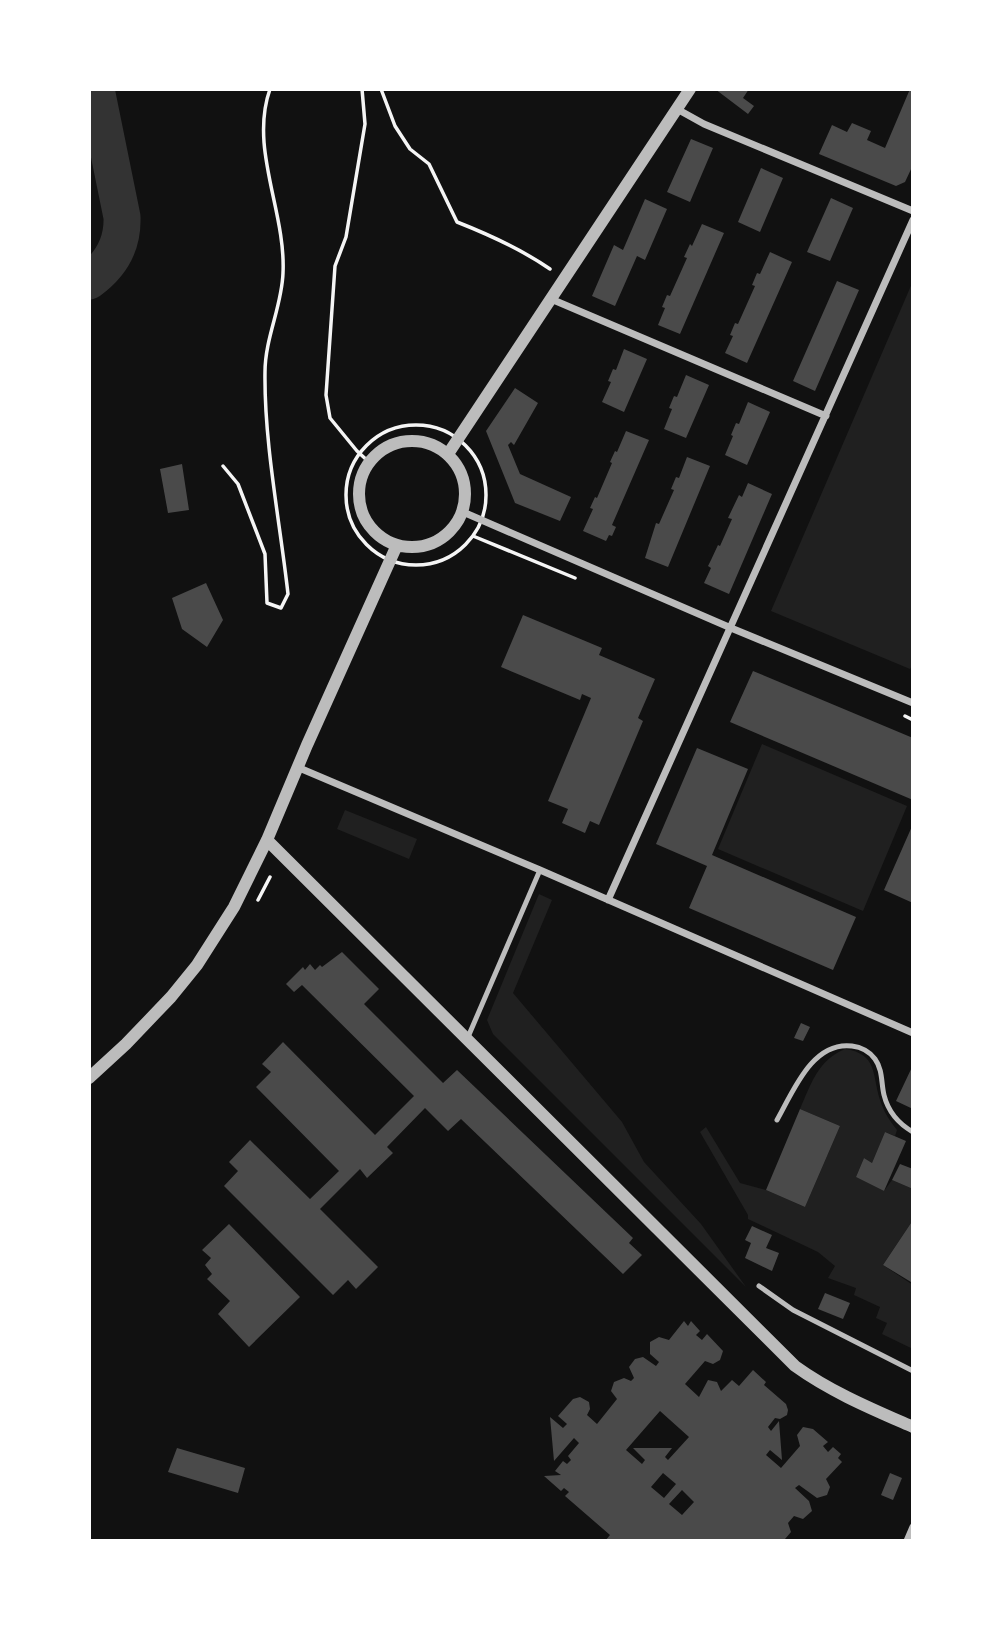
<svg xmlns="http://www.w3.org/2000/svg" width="1002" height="1630" font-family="Signika,sans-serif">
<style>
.green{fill:#202020}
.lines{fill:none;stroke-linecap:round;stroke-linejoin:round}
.river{stroke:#333;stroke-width:37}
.building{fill:#4a4a4a;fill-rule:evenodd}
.path{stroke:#f5f5f5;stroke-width:3.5}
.service{stroke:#bcbcbc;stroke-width:5}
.minor{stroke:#bcbcbc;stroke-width:7}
.tertiary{stroke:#bcbcbc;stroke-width:12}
</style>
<rect width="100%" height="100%" fill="#111"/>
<path class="green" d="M913 281V665L910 669 771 611Z
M762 744 907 806 863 911 718 849Z
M345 810 417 839 409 859 337 829Z
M539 894 552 900 513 993 622 1122 644 1162 701 1224 746 1287 493 1034 487 1020Z
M845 1049C878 1054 872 1075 880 1100 884 1112 889 1120 897 1130L895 1136 885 1132 872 1163 864 1158 856 1177 884 1191 892 1180 913 1189V1220L883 1265 913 1285V1349L882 1334 887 1323 876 1318 880 1307 854 1295 856 1288 828 1278 835 1266 818 1252 748 1219V1215L700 1132 706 1127 740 1183 766 1190 805 1207 840 1126 800 1109C811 1084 818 1060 845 1049Z"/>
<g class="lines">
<path class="river" d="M89 281C111 265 123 244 122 217L96 89"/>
</g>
<path class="building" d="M715 89H749L743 98 754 106 748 114Z
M910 89H913V165L905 182 896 186 819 154 832 125 847 132 852 123 871 131 867 140 885 148Z
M691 139 713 148 690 202 667 192Z
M761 168 783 178 760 232 738 222Z
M831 198 853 208 830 261 807 252Z
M645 199 667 209 645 260 637 256 615 306 592 296 614 245 623 250Z
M702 224 724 233 680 334 658 325 665 308 662 307 667 295 670 296 687 258 684 257 690 244 692 246Z
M770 252 792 262 747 363 725 353 733 336 730 335 735 323 738 324 755 286 752 285 757 273 760 274Z
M837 281 859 290 815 391 793 381Z
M624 349 647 359 624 412 602 402 611 382 608 381 613 369 616 370Z
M686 375 709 385 686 438 664 429 672 409 669 408 674 396 677 397Z
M515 388 538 403 514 445 511 442 508 445 520 474 571 497 560 521 515 503 486 431Z
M748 402 770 412 747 465 725 455 733 436 731 435 736 423 739 424Z
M626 431 649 440 612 525 616 527 612 536 609 535 606 541 583 531 593 509 590 508 595 497 597 498 612 463 610 462 615 451 617 452Z
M687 457 710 466 668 567 645 558 656 523 659 524 674 490 671 489 676 477 679 478Z
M182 464 189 510 168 513 160 469Z
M748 483 772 494 729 594 704 583 711 568 708 566 711 560 718 545 720 546 732 519 728 518 739 495 742 497Z
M206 583 223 620 207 647 182 629 172 598Z
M523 615 602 648 599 655 655 679 638 718 643 721 599 825 590 821 585 833 562 823 568 809 548 801 591 698 582 694 580 700 501 667Z
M753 671 913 738V800L730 722Z
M697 748 748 769 712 855 856 917 833 970 689 908 707 866 656 844Z
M913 824V903L884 890Z
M342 952 379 989 364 1004 443 1083 457 1070 633 1238 629 1243 642 1255 623 1274 461 1119 448 1131 425 1108 387 1147 393 1153 367 1178 360 1169 320 1209 378 1267 356 1289 348 1280 333 1295 224 1186 238 1171 229 1162 250 1140 310 1199 339 1171 256 1087 271 1072 262 1064 283 1042 375 1135 414 1096 302 985 294 992 286 984 303 967 305 970 310 964 315 970 320 965 322 967Z
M801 1023 810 1027 803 1041 794 1038Z
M913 1065V1109L896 1101Z
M800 1109 840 1126 805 1207 766 1190Z
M885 1132 906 1141 884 1191 856 1177 864 1158 872 1163Z
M900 1164 913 1169V1189L892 1180Z
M913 1220V1279L911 1282 883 1265Z
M229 1224 300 1297 249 1347 218 1314 230 1301 207 1279 212 1274 205 1265 211 1258 202 1250Z
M752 1226 772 1235 766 1248 779 1253 772 1271 745 1258 751 1243 745 1240Z
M825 1293 850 1303 843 1319 818 1309Z
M684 1321 688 1326 691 1321 700 1331 696 1335 702 1340 707 1334 723 1351 720 1360 713 1364 705 1361 685 1384 699 1397 708 1380 717 1382 721 1391 732 1380 739 1386 753 1370 766 1382 764 1385 786 1404 788 1410 787 1415 780 1419 775 1418 768 1427 771 1431 779 1421 782 1460 770 1450 766 1455 781 1468 800 1446 797 1435 803 1427 813 1429 828 1442 823 1446 828 1452 833 1447 841 1454 838 1458 842 1462 826 1479 830 1487 827 1495 817 1498 799 1485 795 1488 809 1501 812 1511 803 1519 794 1516 788 1523 791 1532 785 1539 605 1541 610 1535 565 1496 569 1492 564 1488 561 1491 544 1476 561 1475 555 1471 563 1461 567 1464 571 1460 568 1456 579 1443 574 1438 554 1461 550 1417 563 1428 567 1424 558 1416 573 1399 580 1397 589 1402 590 1409 587 1415 597 1424 617 1399 611 1391 614 1382 624 1378 631 1381 634 1378 629 1367 635 1359 643 1357 656 1366 659 1362 650 1354V1342L659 1337 669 1340ZM660 1411 689 1437 668 1460 665 1457 672 1448H633L645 1460 642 1464 626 1450ZM663 1473 676 1484 664 1498 651 1487ZM682 1490 694 1502 682 1515 669 1504Z
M177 1448 245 1468 238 1493 168 1472Z
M890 1473 902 1478 893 1500 881 1495Z"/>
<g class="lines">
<path class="path" d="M362 89 365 124 346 237 335 266 326 395 330 418 357 451 370 463
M381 89 395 126 410 149 429 164 457 222C490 235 521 249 550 269
M346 495a70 70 0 1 1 140 0a70 70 0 1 1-140 0Z
M223 466 238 484 265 554 267 603 281 608 288 594C280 522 264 443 265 372 265 338 282 306 283 273 286 211 249 149 270 89
M473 536 575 578
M905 716 913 720
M258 900 270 877"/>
<path class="service" d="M468 1037 540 870
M777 1120C793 1092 812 1041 852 1046 861 1047 870 1052 875 1059 883 1070 881 1083 884 1095 888 1111 899 1124 913 1132
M759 1286 793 1310 913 1371"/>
<path class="minor" d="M677 109 704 124 913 211
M551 299 826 416
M463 512 731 628 913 703
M297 767 540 870 913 1033
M608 900 913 220
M907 1541 913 1527"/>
<path class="tertiary" d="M359 494a53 53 0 1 1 106 0a53 53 0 1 1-106 0Z
M448 454 690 89
M267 840 795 1366C831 1392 872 1409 913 1427
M89 1078 126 1044 171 997 197 965 234 907 267 840 307 745 397 545"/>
</g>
<rect width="1002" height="1630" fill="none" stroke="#ffffff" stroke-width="182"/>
</svg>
